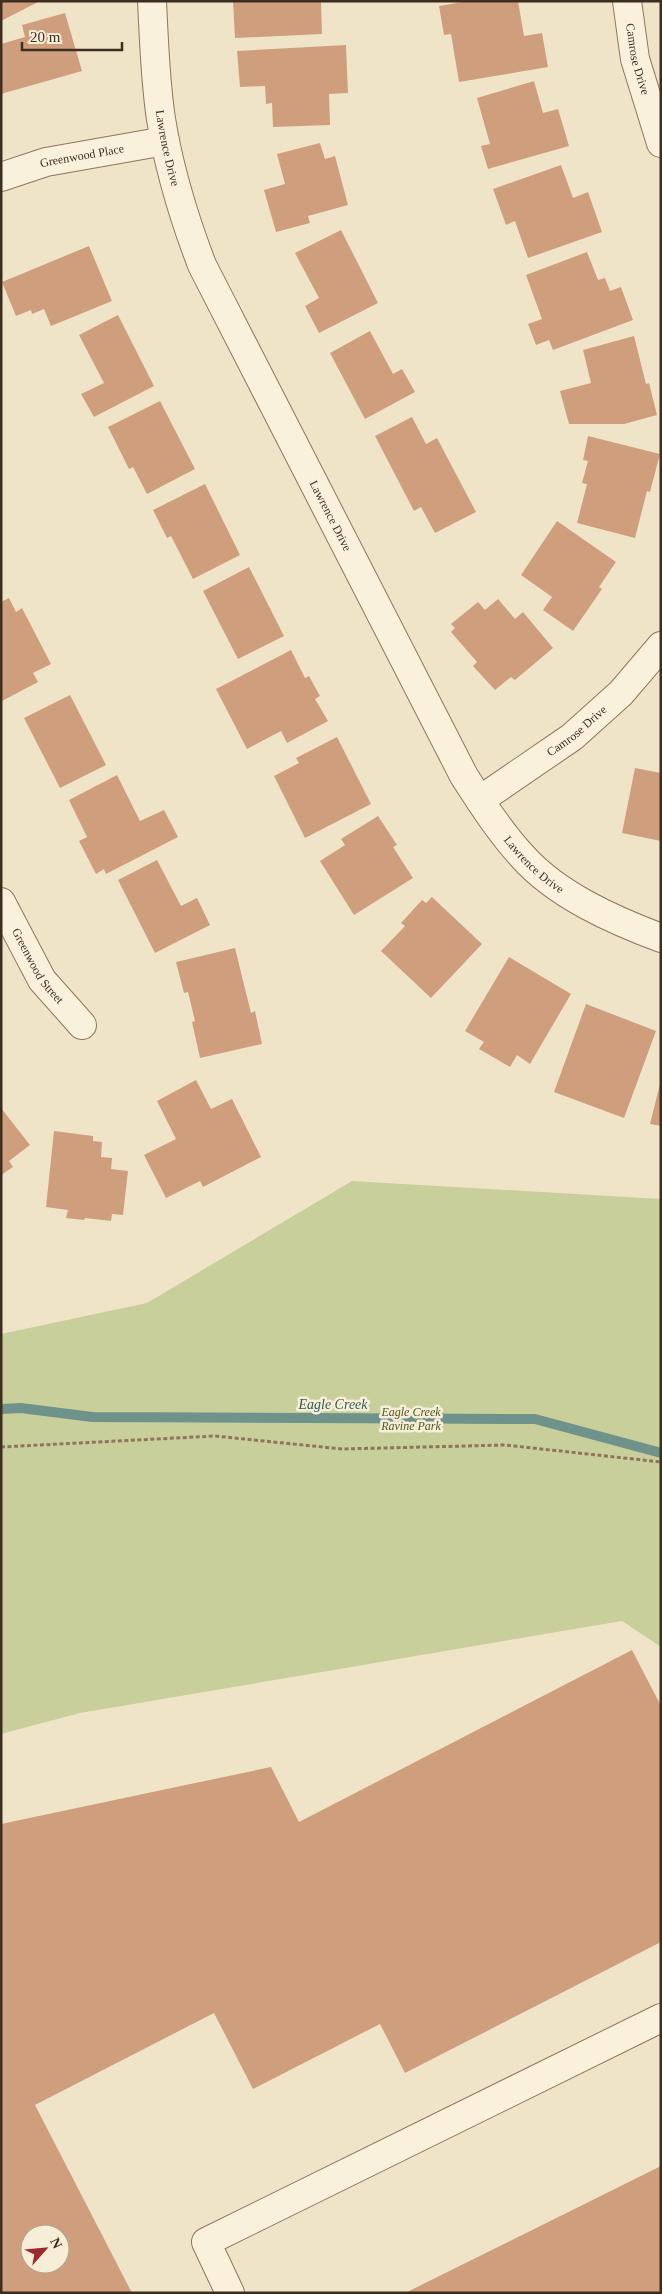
<svg xmlns="http://www.w3.org/2000/svg" width="662" height="2294" font-family="Georgia,serif">
<style>
.green{fill:#c9cf9b}
.lines{fill:none;stroke-linecap:round;stroke-linejoin:round}
.stream{stroke:#6f938a;stroke-width:10}
.building{fill:#cf9f7d;fill-rule:evenodd}
.minor-casing{stroke:#8d765c;stroke-width:30}
.path{stroke:#8d765c;stroke-width:3;stroke-dasharray:4 2.5;stroke-linecap:butt}
.minor{stroke:#faf1dc;stroke-width:28}
.labels{text-anchor:middle;dominant-baseline:central;stroke-width:5;stroke-linejoin:round;paint-order:stroke}
.street-label{font-size:12px;fill:#3d2e20;stroke:#f7eed8}
.park-label{font-size:12px;font-style:italic;fill:#4d5a26;stroke:#f7eed8}
.water-label{font-size:14px;font-style:italic;fill:#2f5d5a;stroke:#f7eed8}
</style>
<rect width="100%" height="100%" fill="#f0e4c8"/>
<path class="green" d="M352 1181 661 1199V1647L622 1621 80 1713 1 1734V1334L147 1303Z"/>
<g class="lines">
<path class="stream" d="M1 1409 21 1408 92 1417 535 1419 661 1453"/>
</g>
<path class="building" d="M1 1H40L1 21Z
M233 1H321L322 34 235 38Z
M469 1H518L524 36 542 33 548 67 459 82 451 34 444 35 439 6Z
M65 13 82 71 1 94V44L25 37 22 25Z
M346 45 348 93 329 94 330 125 273 127 272 103 266 104 265 86 240 87 237 51Z
M534 81 543 113 558 109 569 146 488 169 481 146 490 144 477 98Z
M320 143 325 159 335 156 348 205 308 216 310 223 276 232 264 190 285 184 277 154Z
M561 165 573 198 588 192 602 232 528 258 515 221 506 225 493 189Z
M341 230 378 303 319 333 305 306 319 298 295 253Z
M89 246 112 301 51 326 44 309 32 314 31 310 16 316 2 282Z
M587 252 598 280 605 278 610 291 621 287 633 320 553 350 549 340 536 345 528 324 542 319 526 275Z
M118 315 154 386 94 417 81 394 104 383 79 335Z
M370 331 393 374 402 369 415 392 365 419 330 353Z
M634 336 646 384 649 383 657 415 624 424H569L560 391 591 383 583 350Z
M160 401 195 469 147 494 133 467 129 469 108 427Z
M412 417 426 444 437 438 476 512 435 533 421 507 414 511 375 436Z
M588 436 660 454 650 492 647 491 635 538 577 523 587 484 582 483 588 461 583 460Z
M205 484 240 555 193 579 171 536 167 538 153 510Z
M557 521 616 562 599 587 602 589 573 631 543 610 552 597 521 575Z
M249 567 284 636 238 659 203 591Z
M9 598 16 612 22 608 51 664 33 673 38 682 2 701 1 602Z
M498 599 515 619 523 612 553 648 515 680 511 677 495 690 473 666 477 662 451 632 455 628 451 624 478 602 485 610Z
M291 650 305 678 309 676 320 696 315 699 328 721 287 743 281 731 247 749 216 689Z
M70 695 106 765 60 788 24 718Z
M337 737 371 804 305 838 274 776 299 763 296 758Z
M635 768 661 773V841L622 833Z
M117 775 140 821 164 810 178 837 106 874 104 869 96 874 79 841 87 837 69 800Z
M378 816 397 845 393 847 413 878 354 915 320 861 345 845 341 839Z
M157 860 181 906 197 898 210 925 155 953 118 880Z
M432 897 482 944 431 998 381 951 405 926 401 923 422 900 426 903Z
M235 948 251 1013 255 1011 262 1044 200 1058 192 1022 195 1021 188 992 184 993 176 962Z
M509 957 571 994 530 1064 517 1055 510 1067 479 1049 484 1042 465 1031Z
M586 1004 656 1031 624 1118 554 1092Z
M196 1080 211 1109 232 1099 261 1157 203 1187 200 1181 166 1198 144 1155 176 1139 157 1101Z
M660 1084H661V1126L650 1124Z
M1 1108 30 1145 9 1161 13 1167 1 1175Z
M54 1131 93 1136V1141L102 1142 101 1157 112 1158 111 1169 128 1171 123 1215 112 1214 111 1221 85 1218 84 1220 66 1218 68 1210 46 1207Z
M632 1650 661 1706V1942L405 2073 380 2024 253 2089 214 2013 35 2105 132 2293H1V1824L271 1767 299 1822ZM30 2234H60V2264H30Z
M661 2166V2293H405Z"/>
<g class="lines">
<defs>
<g id="minor">
<path id="s1" d="M152 1C154 40 155 80 161 119 169 169 184 218 202 265L464 776C482 804 500 832 523 857 557 895 613 920 661 938"/>
<path id="s2" d="M627 1 635 59 661 143"/>
<path id="s3" d="M1 177 46 162 165 141"/>
<path id="s4" d="M480 800 572 737 621 693 661 646"/>
<path id="s5" d="M1 902 42 980 82 1025"/>
<path d="M230 2293 206 2242 661 2018"/>
</g>
</defs>
<use href="#minor" class="minor-casing"/>
<path class="path" d="M1 1447 215 1436 342 1449 505 1445 661 1462"/>
<use href="#minor" class="minor"/>
</g>
<g class="labels">
<g class="street-label">
<text stroke="none"><textPath href="#s2" startOffset="59">Camrose Drive</textPath></text>
<text stroke="none"><textPath href="#s1" startOffset="148">Lawrence Drive</textPath></text>
<text stroke="none"><textPath href="#s3" startOffset="84">Greenwood Place</textPath></text>
<text stroke="none"><textPath href="#s1" startOffset="552">Lawrence Drive</textPath></text>
<text stroke="none"><textPath href="#s4" startOffset="119">Camrose Drive</textPath></text>
<text stroke="none"><textPath href="#s1" startOffset="958">Lawrence Drive</textPath></text>
<text stroke="none"><textPath href="#s5" startOffset="74">Greenwood Street</textPath></text>
</g>
<g class="park-label">
<text x="411" y="1412">Eagle Creek<tspan x="411" dy="14">Ravine Park</tspan></text>
</g>
<g class="water-label">
<text x="333" y="1404">Eagle Creek</text>
</g>
</g>
<rect width="662" height="2294" fill="none" stroke="#3d2e20" stroke-width="5"/>
<g transform="translate(45 2249) rotate(63)"><circle r="24" fill="#f7eed8" stroke="#ada18e"/>
<path d="M0-4L9 19L0 12L-9 19Z" fill="#9e2a2b"/>
<text y="-8" font-size="14" font-weight="bold" text-anchor="middle" fill="#3d2e20">N</text>
</g>
<path d="M22 42v8h100v-8" fill="none" stroke="#3d2e20" stroke-width="2.5"/>
<text x="30" y="42" font-size="15" fill="#3d2e20" stroke="#f7eed8" stroke-width="4" paint-order="stroke">20 m</text>
</svg>
